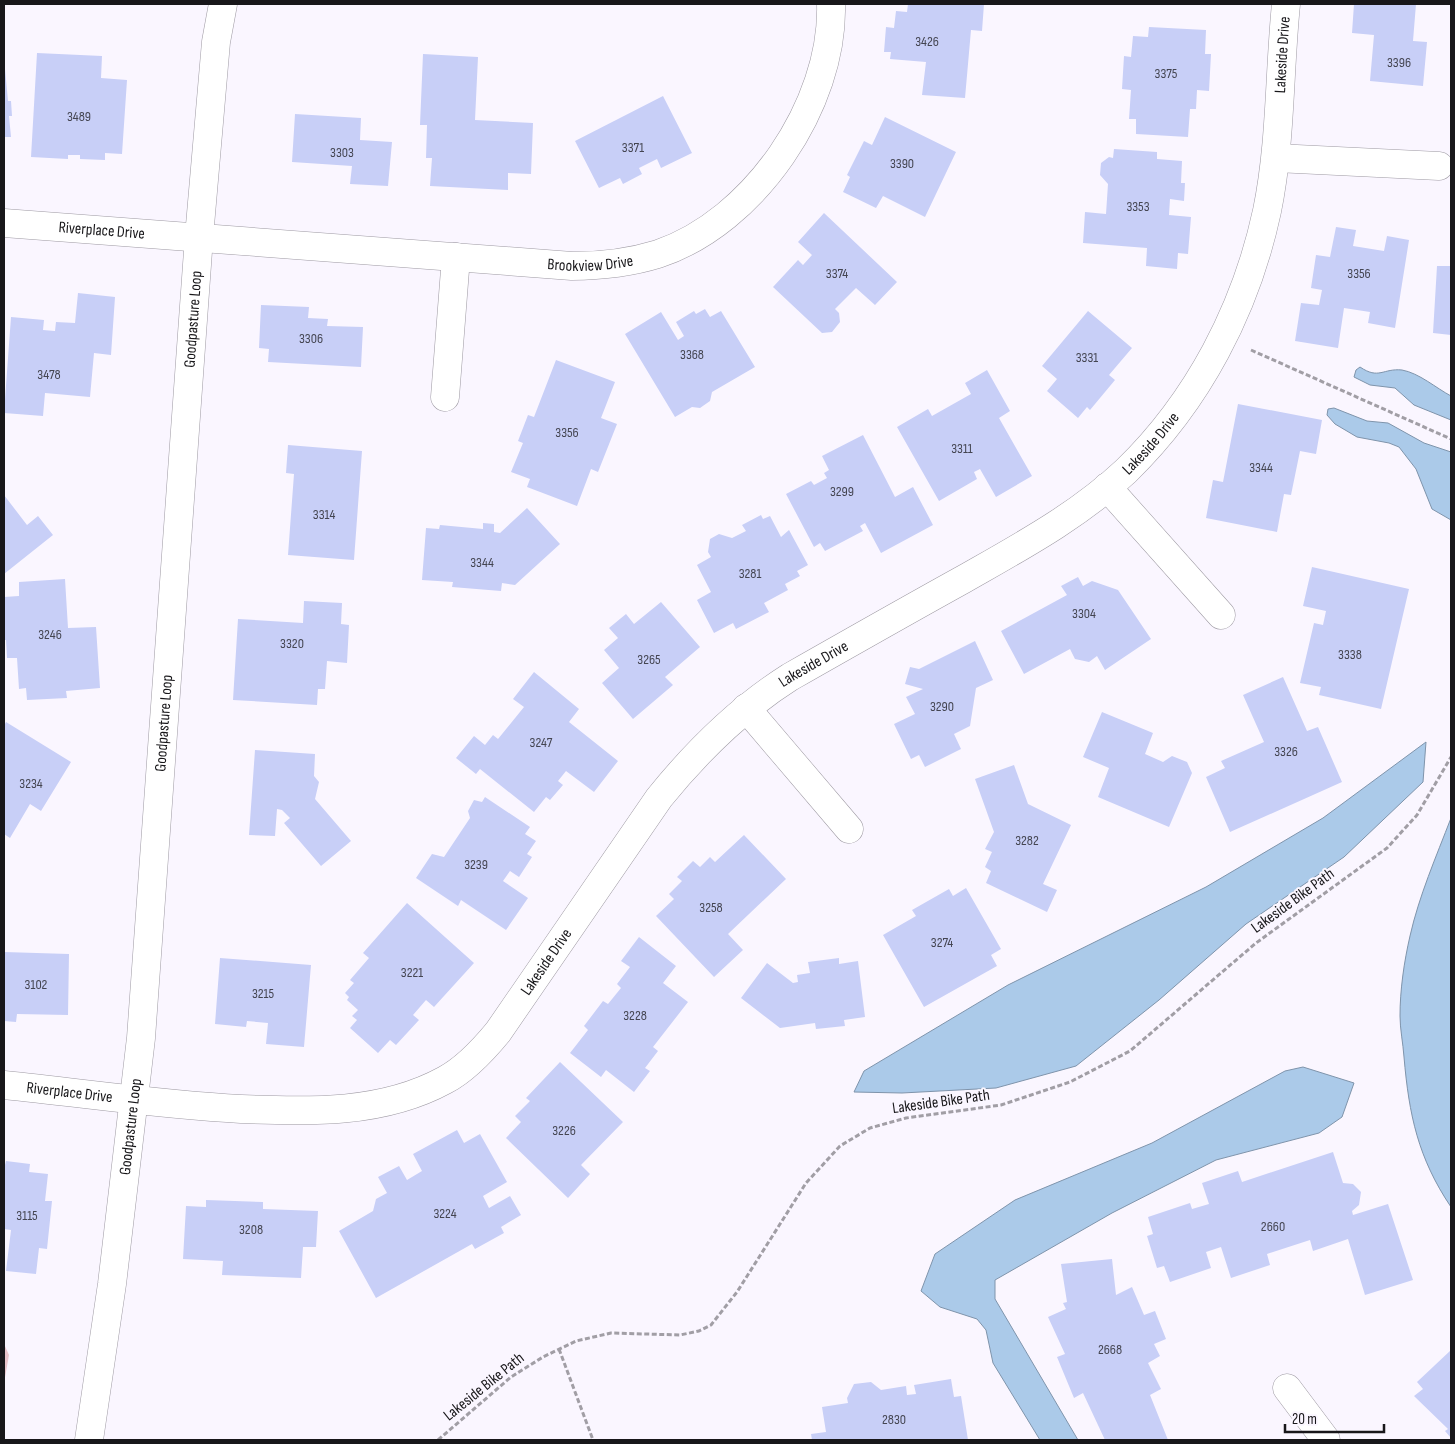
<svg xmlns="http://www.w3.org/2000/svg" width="1455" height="1444" font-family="'Sofia Sans Condensed',sans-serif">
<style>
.green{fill:#eac5cc}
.water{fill:#abcae9;stroke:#7f94ab}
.building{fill:#c8cff7}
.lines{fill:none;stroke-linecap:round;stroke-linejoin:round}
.minor-casing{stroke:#9e9aa3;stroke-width:29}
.path{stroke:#a19ea5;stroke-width:3;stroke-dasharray:5 2.5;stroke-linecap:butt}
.minor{stroke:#fff;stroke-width:28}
.labels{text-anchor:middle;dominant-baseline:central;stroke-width:4;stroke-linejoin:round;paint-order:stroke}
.number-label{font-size:14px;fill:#444551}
.street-label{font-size:16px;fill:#18171a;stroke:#faf6ff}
</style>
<rect width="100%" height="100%" fill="#faf6ff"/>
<path class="green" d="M4 1344 9 1355 4 1383Z"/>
<path class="water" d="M1360 367C1379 380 1383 368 1402 370 1419 373 1436 388 1451 396V420L1414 405 1395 388 1370 385 1354 377 1356 370Z
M1334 408 1367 421 1388 423 1424 443 1451 452V520L1432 509 1416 469 1399 447 1389 443 1357 437 1335 424 1327 415 1328 409Z
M1426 742 1423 782 1344 857 1246 924 1159 1000 1076 1066 996 1088 902 1093 854 1092 864 1071 1008 985 1206 887 1323 818Z
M1451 818V1207C1418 1158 1409 1115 1404 1057 1403 1043 1400 1029 1400 1016 1400 990 1404 962 1410 936 1419 896 1436 857 1451 818Z
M1303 1067 1354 1083 1342 1117 1319 1133 1216 1160 1112 1213 995 1280V1299L1078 1440H1040L993 1363 986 1330 977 1319 940 1307 921 1291 935 1254 1015 1200 1152 1143 1285 1071Z"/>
<path class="building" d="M908 4H984L982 31 971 30 965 98 922 95 926 62 890 59 891 52H884L886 27 894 28 896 11 907 12Z
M1354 4H1416L1413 41 1427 42 1423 86 1370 81 1374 35 1352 33Z
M1149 27 1206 30 1205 54H1211L1209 91 1197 90 1196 109H1190L1188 137 1136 134V119H1129L1131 90 1122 89 1124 56 1131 57 1133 36 1148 37Z
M37 53 102 56 101 78 127 80 122 154 105 153V160L80 159V155H68V159L31 157Z
M423 54 478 57 475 120 533 123 531 174 508 173V190L430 186 432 158H426L427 125H420Z
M5 69 8 101H11L12 116H9L11 137H4Z
M663 96 692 153 661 168 657 159 639 168 642 174 623 184 620 178 599 188 575 141Z
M295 114 361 118 360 140 392 142 388 186 350 184 352 166 292 162Z
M885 117 956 152 925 217 883 196 876 208 843 192 850 177 847 175 864 141 872 145Z
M1114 149 1157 152V159L1182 161 1181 183H1185L1184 201 1170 199 1169 215 1191 217 1188 254 1178 253 1177 269 1146 266 1147 248 1083 243 1085 212 1106 214 1108 184 1100 175 1101 163 1109 157 1113 158Z
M824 213 897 282 875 305 856 288 835 309 839 313 840 322 832 332 822 333 773 287 798 260 803 265 812 255 798 242Z
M1336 227 1356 230 1353 246 1384 251 1387 236 1409 240 1395 328 1368 323 1370 312 1344 308 1338 348 1295 341 1301 303 1319 305 1322 290 1311 288 1316 255 1330 257Z
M1437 266H1451V335L1433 333Z
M78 293 115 297 111 355 94 353 90 397 45 393 43 416 4 413 11 317 44 320 43 330 55 331 56 322 75 323Z
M261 305 309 307 308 318 328 319 327 326 363 327 361 367 268 362 269 349 259 348Z
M705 309 710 317 721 311 755 367 712 392 710 401 700 408 692 407 675 417 625 334 661 312 678 340 684 336 676 322 694 311 696 314Z
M1088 311 1132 348 1109 375 1115 380 1090 410 1087 407 1078 418 1047 391 1057 379 1042 366Z
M556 360 615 382 601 418 617 424 598 472 591 469 577 506 527 487 530 479 511 472 523 443 518 441 528 415 534 417Z
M987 370 1010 411 999 418 1032 476 996 497 980 469 974 472 977 479 939 501 897 427 928 409 932 416 971 394 965 383Z
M1238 404 1322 420 1316 454 1300 451 1291 495 1284 494 1277 532 1206 518 1213 480 1223 482Z
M863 435 895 497 913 487 933 525 881 553 865 523 860 526 863 531 825 551 820 543 814 547 786 494 811 481 814 485 827 478 824 473 829 470 822 456Z
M288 445 362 451 354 560 288 555 294 474 286 473Z
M4 495 27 525 38 516 53 535 4 574Z
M527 508 560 544 515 585 502 583 501 591 452 587 453 582 422 580 426 528 439 529 440 525 483 529V523L494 524V532L500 533Z
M761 515 763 519 770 516 781 537 789 530 808 565 797 571 800 576 785 584 788 590 764 603 769 612 736 629 733 623 714 633 697 600 711 592 697 565 711 557 708 552 710 539 719 534 732 538 746 531 742 525Z
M1312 567 1409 589 1381 709 1319 695 1321 687 1300 683 1314 623 1323 625 1326 611 1303 606Z
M1078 577 1083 586 1092 581 1118 590 1151 639 1105 670 1097 656 1089 662 1075 659 1070 649 1024 674 1001 631 1067 595 1061 586Z
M65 579 68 628 96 627 100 688 66 691 67 698 27 700 26 688 19 689 17 658H7L6 640H4V597L19 596V582Z
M304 601 342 603 341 624 349 625 347 663 327 661 325 689H318L317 705 233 700 238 619 303 623Z
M661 602 700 647 665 677 673 685 633 719 602 683 619 668 604 650 618 638 609 628 626 614 634 624Z
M975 641 993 680 976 688 970 726 954 734 961 749 925 767 919 755 911 759 894 724 915 714 906 697 923 689 905 684 910 667 919 669Z
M534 672 579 709 569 722 618 761 594 792 566 771 558 781 563 785 550 800 546 797 534 812 480 769 476 774 456 758 474 736 485 745 493 735 498 739 524 707 513 699Z
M1283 677 1307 731 1318 727 1342 782 1230 832 1206 777 1225 768 1221 761 1264 742 1243 695Z
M1102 712 1153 733 1145 754 1163 762 1172 756 1187 762 1192 773 1169 827 1098 797 1109 768 1083 757Z
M6 722 71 762 41 811 30 804 10 838 4 834V726Z
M255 750 315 754 314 776 319 782 315 799 351 841 321 866 284 823 290 818 282 810 277 809 275 836 249 835Z
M1014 765 1028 804 1071 825 1043 884 1057 890 1047 912 986 883 991 871 985 867 992 852 985 849 994 832 975 779Z
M485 797 530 827 525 834 536 841 527 854 532 857 519 877 510 871 503 881 528 898 506 930 461 900 458 906 416 878 432 854 444 857 470 818 468 811 474 800 482 802Z
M744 835 786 879 728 934 743 950 714 977 656 916 674 899 669 894 682 881 677 877 693 861 700 867 710 857 715 862Z
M966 888 1001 949 991 955 997 966 924 1007 883 935 916 916 912 910 949 889 953 896Z
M407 903 474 963 434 1007 426 1000 413 1015 419 1020 396 1045 390 1040 378 1053 350 1028 357 1020 352 1016 358 1010 347 1000 349 997 345 993 354 983 350 980 369 958 363 953Z
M639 937 676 966 663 983 688 1002 653 1047 658 1051 645 1068 650 1071 634 1092 606 1070 601 1077 570 1053 588 1030 584 1026 603 1001 608 1004 621 988 617 984 630 967 621 961Z
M4 952 69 954 68 1015 17 1014 16 1022 4 1021Z
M220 958 311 965 304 1047 266 1044 268 1023 247 1021 246 1027 215 1024Z
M839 958V964L858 961 865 1017 844 1020 845 1026 816 1029 815 1023 780 1028 741 998 767 963 793 983 798 982 797 975 810 973 808 962Z
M560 1062 623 1122 581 1165 590 1174 568 1198 506 1138 521 1122 515 1116 530 1101 526 1098Z
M457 1130 464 1143 480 1134 507 1182 483 1196 489 1208 510 1196 521 1215 501 1227 504 1233 475 1249 472 1244 376 1298 339 1231 373 1211 376 1199 387 1193 378 1177 399 1166 407 1180 422 1171 413 1154Z
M1333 1152 1343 1183 1353 1184 1361 1192 1359 1205 1352 1211 1353 1215 1388 1204 1413 1280 1365 1295 1348 1239 1313 1251 1310 1240 1267 1254 1270 1265 1231 1278 1221 1247 1206 1252 1211 1268 1170 1282 1164 1266 1157 1268 1147 1236 1153 1234 1148 1217 1190 1203 1192 1209 1209 1204 1202 1183 1238 1171 1242 1182Z
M6 1161 30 1164 29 1172 48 1174 45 1201H52L47 1249 39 1248 36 1274 6 1271 11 1230 4 1229V1169Z
M206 1200 263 1202V1209L318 1211 316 1247H303L301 1278 222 1275 223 1261 183 1259 186 1206 206 1207Z
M1112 1259 1116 1295 1132 1287 1144 1315 1155 1311 1166 1339 1154 1344 1160 1356 1148 1363 1161 1389 1150 1395 1168 1440H1105L1083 1393 1074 1398 1057 1357 1065 1354 1048 1317 1066 1309 1063 1303 1067 1302 1061 1264Z
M1451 1350V1438L1445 1431 1448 1429 1414 1396 1423 1389 1417 1382Z
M951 1379 954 1397 961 1396 968 1440H812L811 1434 826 1432 822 1407 848 1403 847 1398 854 1384 871 1382 881 1390 906 1386 907 1395 916 1394 914 1385Z"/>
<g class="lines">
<defs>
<g id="minor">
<path d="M1276 158 1439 166"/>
<path id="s1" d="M4 223 572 266C601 266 629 263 658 254 754 222 834 105 831 4"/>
<path d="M445 397 456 257"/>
<path d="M1107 487 1221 615"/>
<path d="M746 708 849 829"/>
<path id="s2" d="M4 1085C83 1093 162 1105 241 1109 310 1112 383 1114 445 1080 466 1069 484 1049 498 1032L659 798C697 751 738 710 790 677 848 644 906 611 964 579 1020 547 1078 516 1126 471 1198 401 1246 309 1267 211 1281 143 1279 73 1286 4"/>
<path d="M1287 1388 1326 1440"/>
<path id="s3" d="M89 1440 112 1284 141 1038 199 237 216 42 223 4"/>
</g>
</defs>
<use href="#minor" class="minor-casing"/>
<path class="path" d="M1251 350 1451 439
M559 1349 593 1440
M438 1440 511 1377 543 1357 576 1341 611 1333 680 1335 699 1331 711 1325 737 1292 806 1183 840 1146 870 1128 906 1118 1001 1105 1070 1082 1130 1051 1256 943 1387 848 1417 815 1451 757"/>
<use href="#minor" class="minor"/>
</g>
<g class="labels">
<g class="number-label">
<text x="927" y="41">3426</text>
<text x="1399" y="62">3396</text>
<text x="1166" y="73">3375</text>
<text x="79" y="116">3489</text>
<text x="633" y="147">3371</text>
<text x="342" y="152">3303</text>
<text x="902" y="163">3390</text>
<text x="1138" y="206">3353</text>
<text x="837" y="273">3374</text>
<text x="1359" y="273">3356</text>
<text x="311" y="338">3306</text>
<text x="692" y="354">3368</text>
<text x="1087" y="357">3331</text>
<text x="49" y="374">3478</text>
<text x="567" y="432">3356</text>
<text x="962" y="448">3311</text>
<text x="1261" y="467">3344</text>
<text x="842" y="491">3299</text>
<text x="324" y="514">3314</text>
<text x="482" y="562">3344</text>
<text x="750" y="573">3281</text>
<text x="1084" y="613">3304</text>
<text x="50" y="634">3246</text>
<text x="292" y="643">3320</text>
<text x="1350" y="654">3338</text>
<text x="649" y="659">3265</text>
<text x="942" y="706">3290</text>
<text x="541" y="742">3247</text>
<text x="1286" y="751">3326</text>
<text x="31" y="783">3234</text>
<text x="1027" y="840">3282</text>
<text x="476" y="864">3239</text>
<text x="711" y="907">3258</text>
<text x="942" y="942">3274</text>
<text x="412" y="972">3221</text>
<text x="36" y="984">3102</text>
<text x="263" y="993">3215</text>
<text x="635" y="1015">3228</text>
<text x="564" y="1130">3226</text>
<text x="445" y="1213">3224</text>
<text x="27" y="1215">3115</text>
<text x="1273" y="1226">2660</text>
<text x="251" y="1229">3208</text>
<text x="1110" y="1349">2668</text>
<text x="894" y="1419">2830</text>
</g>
<g class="street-label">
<text stroke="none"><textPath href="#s2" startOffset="1834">Lakeside Drive</textPath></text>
<text stroke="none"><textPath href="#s1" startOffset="98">Riverplace Drive</textPath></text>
<text stroke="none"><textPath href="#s1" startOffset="588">Brookview Drive</textPath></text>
<text stroke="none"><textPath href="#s3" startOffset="1126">Goodpasture Loop</textPath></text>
<text stroke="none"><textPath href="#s2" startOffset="1414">Lakeside Drive</textPath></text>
<text stroke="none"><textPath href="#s2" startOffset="1009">Lakeside Drive</textPath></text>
<text stroke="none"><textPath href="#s3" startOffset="721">Goodpasture Loop</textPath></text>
<text transform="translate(1293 901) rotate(-36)">Lakeside Bike Path</text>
<text stroke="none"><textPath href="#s2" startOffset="604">Lakeside Drive</textPath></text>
<text stroke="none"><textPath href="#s2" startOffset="66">Riverplace Drive</textPath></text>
<text transform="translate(941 1102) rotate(-8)">Lakeside Bike Path</text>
<text stroke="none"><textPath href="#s3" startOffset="316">Goodpasture Loop</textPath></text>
<text transform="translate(484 1387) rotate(-39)">Lakeside Bike Path</text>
</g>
</g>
<rect width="1455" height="1444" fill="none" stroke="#18171a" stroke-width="10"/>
<path d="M1285 1424v8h99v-8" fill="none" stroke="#18171a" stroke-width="2.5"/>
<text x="1292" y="1424" font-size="15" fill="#18171a" stroke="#faf6ff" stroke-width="4" paint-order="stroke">20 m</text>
</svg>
